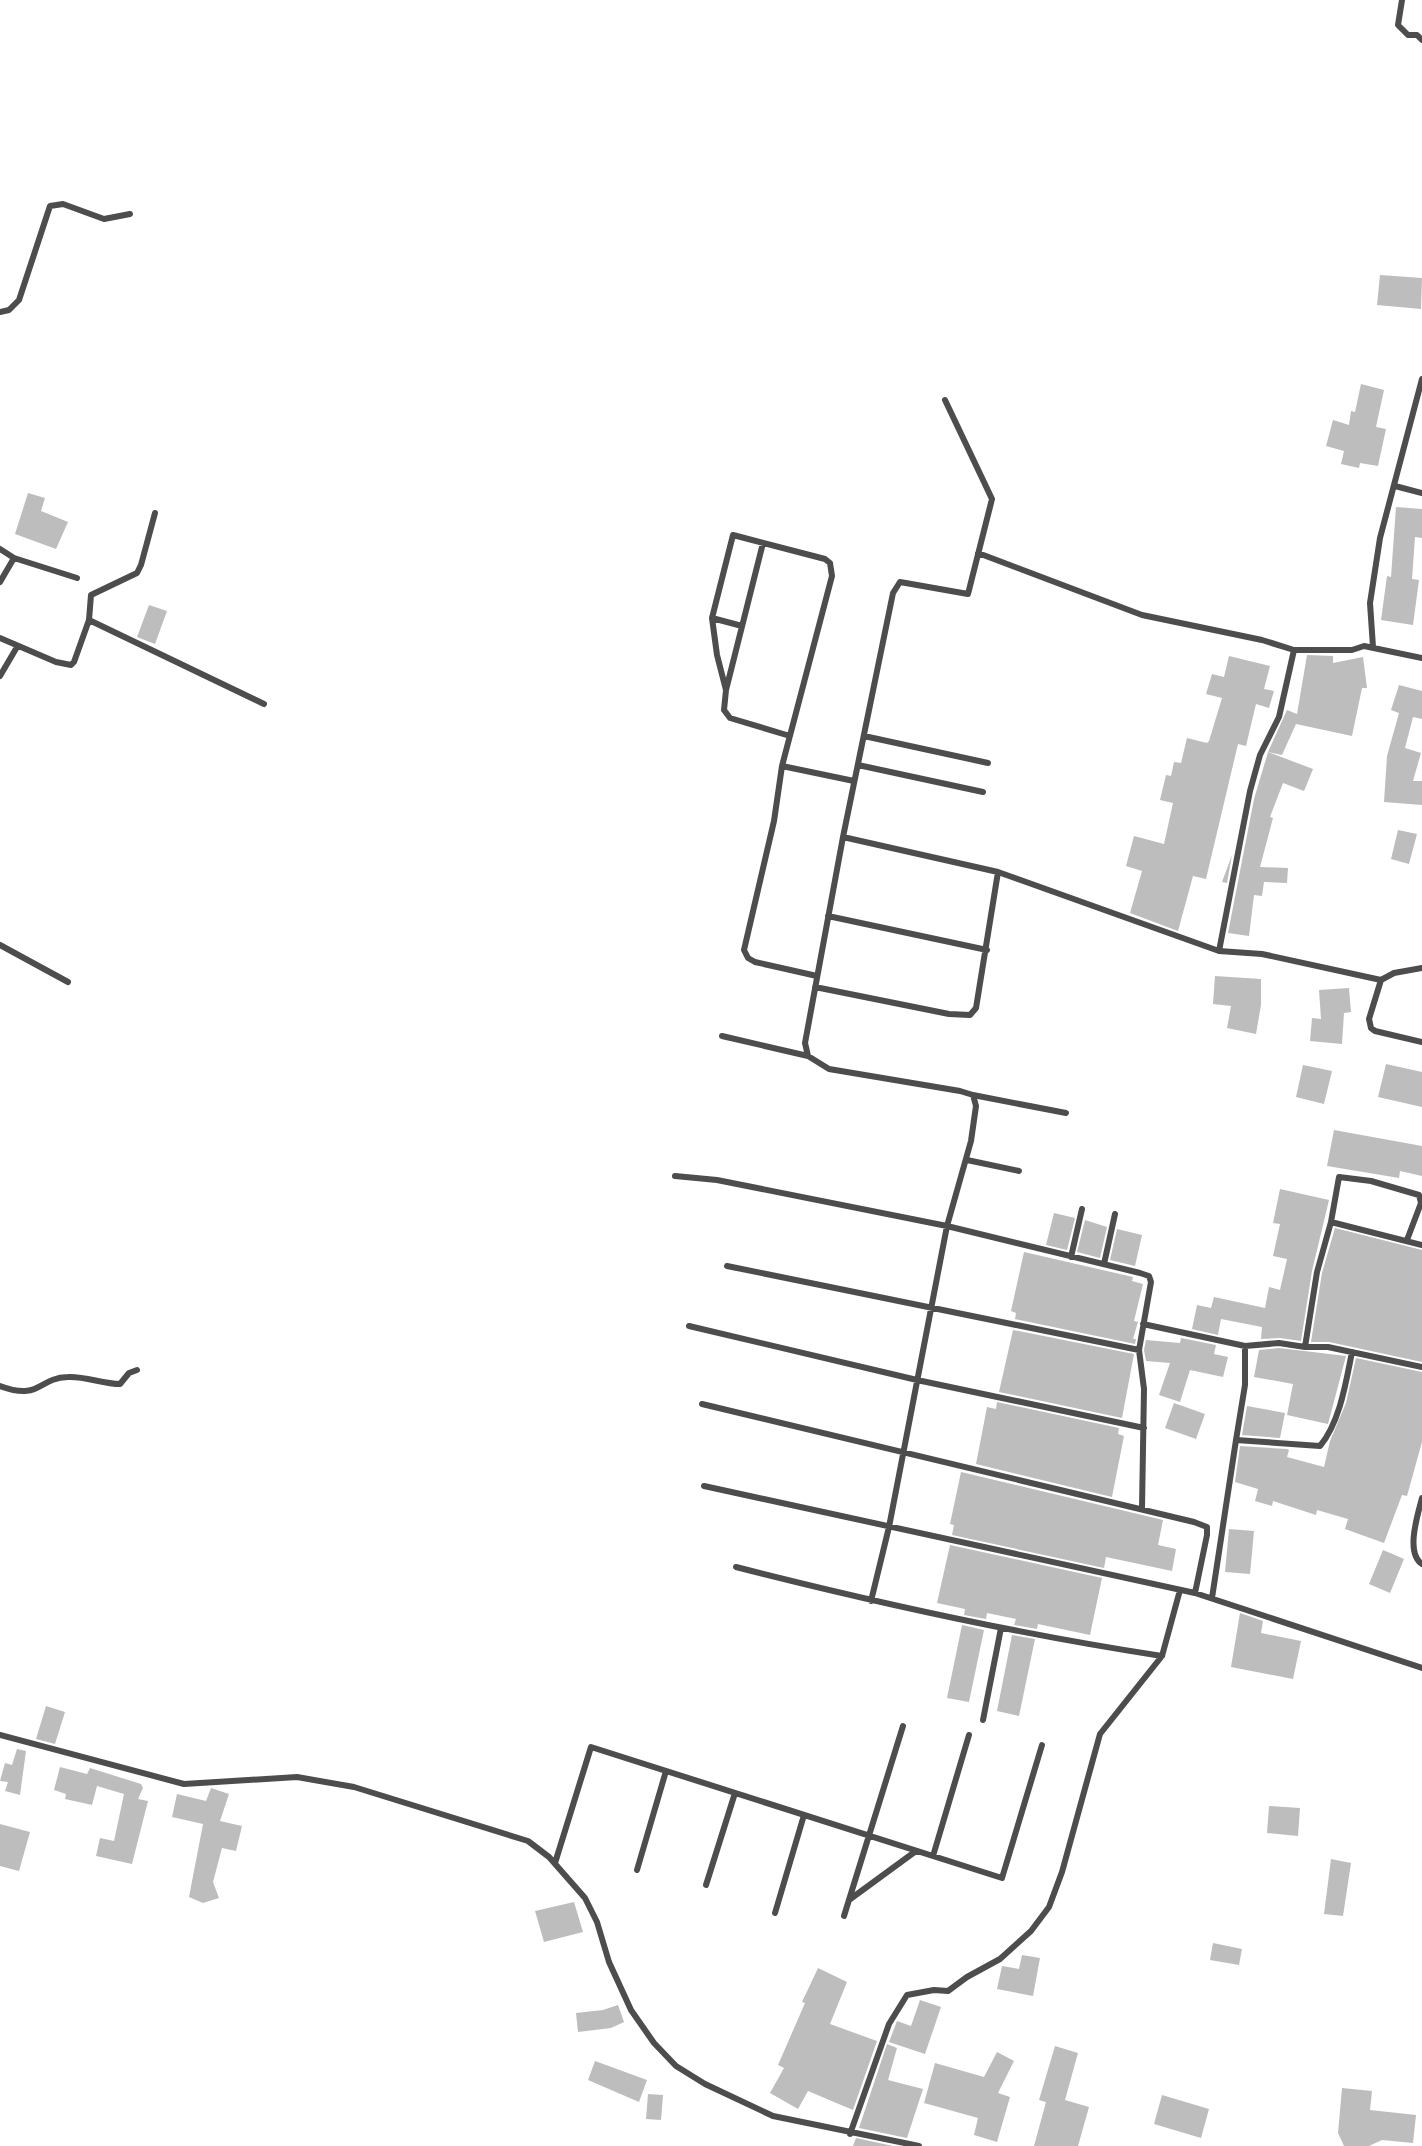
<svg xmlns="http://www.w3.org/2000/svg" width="1422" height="2146" font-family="'Alegreya Sans',sans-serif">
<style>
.building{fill:#bdbdbd}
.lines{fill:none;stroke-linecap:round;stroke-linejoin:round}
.street{stroke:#4d4d4d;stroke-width:6}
</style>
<rect width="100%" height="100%" fill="#fff"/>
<path class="building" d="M1380 275 1422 278 1421 309 1377 305Z
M1361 384 1384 390 1376 427 1386 429 1378 466 1360 463 1359 468 1341 464 1344 451 1326 446 1333 420 1349 425 1351 411 1355 412Z
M28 493 45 498 41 511 68 522 56 549 15 534Z
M1396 507 1422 509V538L1415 537 1412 579 1419 580 1413 625 1381 620 1387 576 1391 577Z
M149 605 167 611 155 644 137 637Z
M1307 655 1333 656V663L1363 657 1367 688H1362L1352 736 1296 724 1282 755 1268 752 1287 710 1297 714Z
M1229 656 1270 666 1264 689 1274 691 1269 708 1256 704 1246 746 1238 744 1206 879 1193 876 1178 931 1130 913 1142 871 1126 866 1134 836 1164 844 1173 803 1160 800 1166 775 1171 776 1174 762 1181 763 1187 738 1207 743 1209 741 1222 698 1206 694 1212 674 1224 677Z
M1399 685 1422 691V719L1413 717 1405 748 1421 753 1413 781H1422V805L1384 802 1387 756 1399 713 1391 710Z
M1268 752 1313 769 1304 791 1283 783 1270 817 1273 818 1260 867 1288 868 1287 883 1264 882 1262 896 1254 895 1249 936 1228 933 1254 799Z
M1398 830 1417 834 1409 864 1391 859Z
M1232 855 1227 883 1222 882Z
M1215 976 1261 979V1005L1256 1034 1227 1028 1231 1006 1213 1004Z
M1349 988 1351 1012 1344 1013 1342 1044 1310 1041 1312 1018 1321 1019 1319 990Z
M1386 1064 1422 1072V1107L1378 1097Z
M1303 1065 1332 1071 1324 1104 1296 1097Z
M1334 1130 1422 1146V1176L1400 1171 1399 1178 1327 1166Z
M1280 1189 1329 1200 1312 1271 1301 1341 1280 1338 1261 1339 1262 1327 1221 1319 1218 1335 1192 1329 1197 1305 1211 1308 1214 1297 1265 1308 1269 1287 1280 1290 1287 1259 1273 1256 1280 1224 1273 1223Z
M1054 1213 1075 1218 1067 1250 1046 1245Z
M1085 1220 1107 1227 1100 1258 1077 1252Z
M1335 1228 1422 1250V1362L1329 1342H1311L1322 1273Z
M1117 1229 1142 1235 1135 1266 1110 1260Z
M1024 1252 1133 1277 1132 1281 1143 1284 1134 1321 1138 1322 1133 1339H1136L1135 1344 1015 1319 1016 1313 1011 1311Z
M1013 1330 1134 1354 1122 1418 999 1392Z
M1181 1338 1216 1345 1214 1354 1228 1357 1223 1377 1190 1370 1180 1402 1159 1395 1170 1363 1146 1361 1144 1350 1146 1340 1180 1343Z
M1279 1348 1346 1356 1328 1424 1287 1415 1293 1384 1254 1377 1259 1350Z
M1356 1358 1422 1372V1442L1407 1496 1402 1495 1384 1543 1345 1529 1348 1519 1317 1510 1316 1515 1273 1501 1272 1506 1255 1501 1258 1489 1235 1482 1240 1446 1287 1449 1289 1450 1287 1457 1324 1467 1330 1441 1346 1403Z
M997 1402 1119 1428 1118 1434 1124 1436 1112 1497 976 1464 987 1407 996 1409Z
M1174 1403 1205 1414 1196 1439 1165 1428Z
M1247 1406 1285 1413 1280 1438 1242 1435Z
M961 1472 1163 1520 1158 1545 1176 1549 1172 1571 1106 1557 1104 1568 952 1535 954 1525 950 1524Z
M1229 1529 1254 1531 1250 1574 1225 1572Z
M950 1545 1102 1578 1090 1635 1038 1624 1037 1629 1014 1625 1016 1619 987 1613 986 1619 964 1615 965 1609 937 1603Z
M1383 1550 1404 1559 1390 1593 1369 1584Z
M1240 1613 1263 1621 1261 1633 1301 1641 1293 1679 1231 1667Z
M962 1625 984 1630 969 1702 947 1698Z
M1012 1635 1035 1639 1019 1716 997 1711Z
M46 1706 65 1712 55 1744 36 1739Z
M17 1749 26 1751 20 1795 5 1791 8 1782 0 1781 5 1763 12 1765Z
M60 1767 87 1774 90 1768 141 1784 143 1788 138 1799 148 1801 132 1864 96 1856 100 1838 114 1841 124 1794 97 1786 92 1805 65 1799 66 1794 54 1790Z
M211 1788 229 1794 220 1821 242 1826 236 1851 222 1848 213 1882 219 1898 203 1903 189 1897 203 1824 172 1817 177 1794 206 1801Z
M1269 1806 1300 1808 1298 1836 1267 1833Z
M0 1824 30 1832 19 1871 0 1866Z
M1331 1859 1351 1863 1343 1916 1324 1914Z
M574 1902 583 1932 544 1942 535 1911Z
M1213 1943 1242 1949 1239 1965 1210 1960Z
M1022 1955 1040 1958 1033 1996 997 1989 1002 1966 1019 1969Z
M818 1968 847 1982 830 2024 877 2041 853 2110 808 2091 798 2109 770 2093 784 2068 778 2065 805 2003 802 2002Z
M920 2000 941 2007 925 2054 889 2042 897 2021 911 2026Z
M618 2005 624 2022 611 2028 578 2032 576 2013 603 2010Z
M887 2044 897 2048 888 2080 923 2089 907 2138 859 2128Z
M1055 2046 1078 2053 1065 2100 1089 2107 1078 2146H1034L1046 2102 1039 2100Z
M997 2052 1014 2061 998 2093 1010 2097 997 2142 974 2135 978 2118 924 2103 935 2063 984 2077Z
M595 2061 647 2080 639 2102 588 2080Z
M1342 2088 1372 2091 1370 2110 1416 2115 1413 2143 1382 2140 1369 2146H1344L1338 2133Z
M648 2094 663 2095 661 2120 646 2119Z
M1162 2095 1209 2109 1201 2138 1154 2124Z
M856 2138 893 2146H853Z"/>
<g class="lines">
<path class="street" d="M1402 0 1398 25 1408 35H1417L1422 40
M0 312 9 310 19 300 50 206 63 204 104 219 130 214
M1395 486 1422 493
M763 543 726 690 724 710 730 718 790 736
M0 549 14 558 0 582
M978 553 1142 615 1262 640 1294 650
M14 558 77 578
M712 618 742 626
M89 620 264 704
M0 638 56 662 71 665 74 662 89 620 91 595 137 573 141 565 155 513
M1373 647 1370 603 1380 538 1422 379
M0 676 17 647
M726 690 717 655 712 618 733 535 825 559 830 563 832 576 782 766
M864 736 988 763
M858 765 983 792
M843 837 998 872 1219 951 1262 954 1381 980
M828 916 987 950
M0 945 68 982
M1219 951 1250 791 1260 755 1279 717 1294 650H1352L1364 646 1422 658
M1422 968 1394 973 1381 980 1369 1019 1371 1028 1375 1031 1422 1042
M817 976 755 962 748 958 744 950 774 821 782 766 854 781
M815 987 949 1014 970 1015 976 1008 998 872
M722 1036 808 1056
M973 1095 1066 1113
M967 1160 1019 1171
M675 1176 717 1180 947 1226 1140 1273 1149 1276 1151 1282 1139 1350
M1331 1222 1422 1245
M1407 1240 1421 1203 1419 1195 1371 1181 1339 1177 1331 1222 1317 1272 1305 1347H1328L1422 1367
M1071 1257 1082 1209
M1104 1264 1115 1214
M727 1266 1139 1350 1144 1389 1142 1508
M1143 1324 1245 1346 1279 1343 1305 1347
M689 1326 917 1380 1144 1428
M0 1386C41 1401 37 1378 68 1377 85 1376 103 1384 120 1384L129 1373 137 1370
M702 1404 1194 1522 1207 1527V1535L1195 1593
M1236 1440 1245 1385V1346
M704 1486 1195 1593 1422 1668
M1422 1498C1418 1514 1405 1553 1422 1564
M736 1567C877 1603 1018 1634 1162 1656L1180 1590
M1212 1598 1236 1440 1320 1446C1340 1422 1346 1382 1352 1352
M871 1601 889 1527 947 1226 971 1141 976 1106 973 1095 960 1091 829 1069 808 1056 805 1043 843 837 893 593 900 582 968 594 992 499 945 400
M983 1720 1001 1628
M0 1735 184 1784 297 1777 354 1787 528 1841 549 1857 585 1898 597 1922 609 1962 631 2010 654 2043 676 2066 705 2084 773 2116 919 2146
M933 1856 969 1735
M555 1863 591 1747 1002 1878 1042 1745
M637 1870 666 1771
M706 1885 735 1793
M849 1900 916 1851
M775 1913 804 1815
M844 1916 903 1726
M850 2134 889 2024 907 1995 934 1990 948 1991 967 1977 1000 1959 1031 1931 1049 1907 1062 1872 1100 1734 1162 1656"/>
</g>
</svg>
